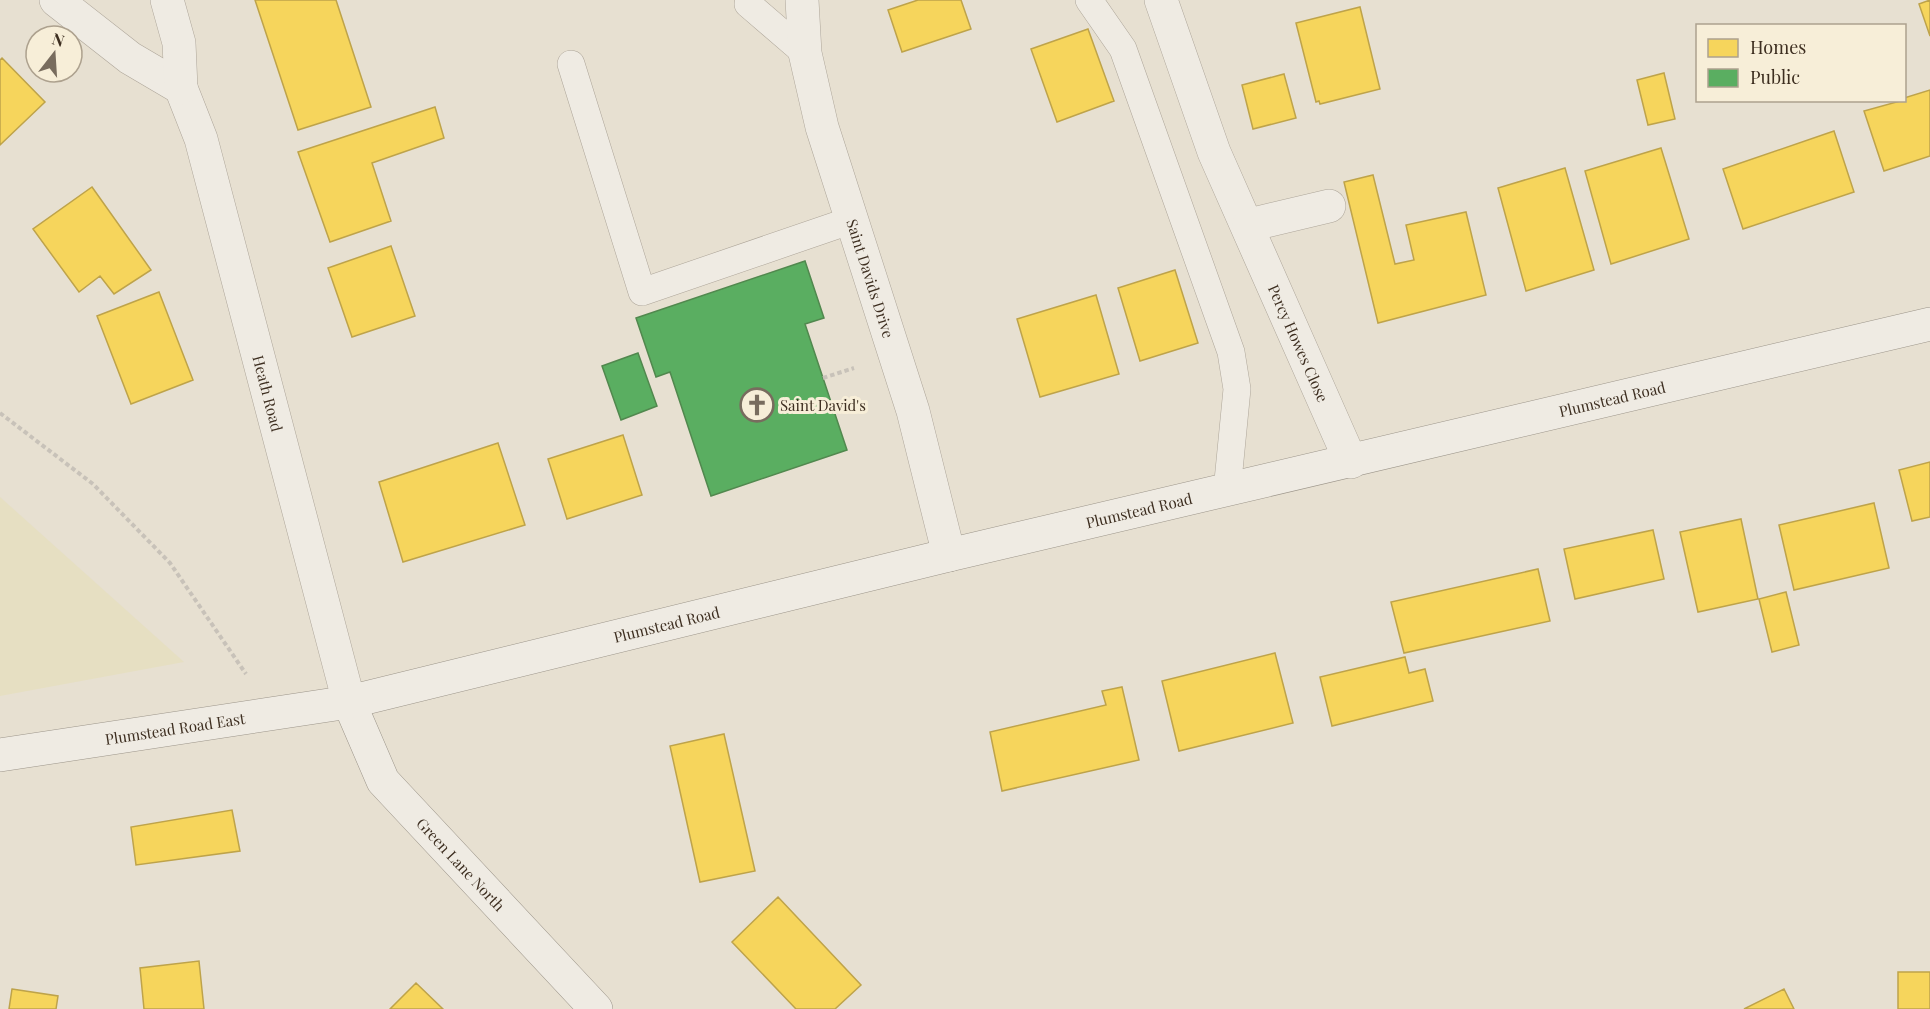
<svg xmlns="http://www.w3.org/2000/svg" width="1930" height="1009" font-family="'Playfair Display',serif">
<style>
.farmland{fill:#e6dfc2}
.homes{fill:#f6d55c;stroke:#bea34a;stroke-width:1.5}
.public{fill:#5aae61;stroke:#51884e;stroke-width:1.5}
.lines{fill:none;stroke-linecap:round;stroke-linejoin:round}
.lane-casing{stroke:#ada599;stroke-width:28}
.street-casing{stroke:#ada599;stroke-width:34}
.secondary-casing{stroke:#9c958a;stroke-width:34}
.path{stroke:#c8c2b9;stroke-width:4;stroke-dasharray:4.5 3;stroke-linecap:butt}
.lane{stroke:#efebe3;stroke-width:27}
.street{stroke:#efebe3;stroke-width:33}
.secondary{stroke:#efebe3;stroke-width:33}
.labels{text-anchor:middle;dominant-baseline:central;stroke-width:6;stroke-linejoin:round;paint-order:stroke}
.street-label{font-size:15px;fill:#3d2e20;stroke:#f7eed8}
.poi-label{font-size:15px;fill:#3d2e20;stroke:#f7eed8;text-anchor:start}
</style>
<rect width="100%" height="100%" fill="#e7e0d1"/>
<path class="farmland" d="M0 497 184 662 0 696Z"/>
<path class="homes" d="M255 0H336L371 107 298 130Z
M918 0H961L971 29 902 52 888 10Z
M1930 0V36L1919 4Z
M1360 7 1380 89 1320 104 1319 101 1316 102 1296 23Z
M1088 29 1114 101 1057 122 1031 49Z
M2 58 45 102 0 145V60Z
M1664 73 1675 119 1648 125 1637 80Z
M1284 74 1296 118 1253 129 1242 85Z
M1930 90V156L1884 171 1864 111 1904 100V98Z
M435 107 444 138 372 163 391 221 330 242 298 152Z
M1834 131 1854 192 1743 229 1723 169Z
M1661 148 1689 239 1611 264 1585 171Z
M1565 168 1594 270 1526 291 1498 188Z
M1373 175 1395 264 1414 260 1406 225 1466 212 1486 295 1378 323 1344 182Z
M92 187 151 270 114 294 100 276 79 292 33 229Z
M391 246 415 316 352 337 328 268Z
M1175 270 1198 343 1140 361 1118 288Z
M159 292 193 380 131 404 97 316Z
M1096 295 1119 374 1040 397 1017 319Z
M623 435 642 495 567 519 548 459Z
M498 443 525 525 403 562 379 482Z
M1930 462V517L1912 521 1899 470Z
M1874 503 1889 568 1794 590 1779 525Z
M1741 519 1758 599 1698 612 1680 532Z
M1653 530 1664 579 1575 599 1564 549Z
M1538 569 1550 621 1404 653 1391 602Z
M1786 592 1799 645 1772 652 1759 599Z
M1275 653 1293 723 1179 751 1162 681Z
M1405 657 1409 673 1425 669 1433 701 1332 726 1320 677Z
M1122 687 1139 760 1002 791 990 732 1106 705 1102 691Z
M724 734 755 871 700 882 670 746Z
M232 810 240 851 136 865 131 827Z
M778 897 861 985 835 1009H796L732 942Z
M199 961 204 1009H144L140 968Z
M1898 972H1930V1009H1898Z
M416 983 443 1009H390Z
M12 989 58 996 56 1009H9Z
M1784 989 1794 1009H1744Z"/>
<path class="public" d="M805 261 824 318 805 324 847 450 711 496 670 372 656 377 636 318Z
M638 353 657 406 621 420 602 366Z"/>
<g class="lines">
<defs>
<path id="lane" d="M1089 0 1123 49 1231 352 1237 389 1227 491
M748 4 805 53
M571 64 642 292 852 220"/>
<g id="street">
<path id="s1" d="M56 0 130 58 181 88 201 139 349 702"/>
<path d="M167 0 179 43 181 88"/>
<path id="s2" d="M802 0 805 53 822 127 913 411 949 555"/>
<path id="s3" d="M1161 0 1214 152 1351 462"/>
<path d="M1249 225 1329 206"/>
</g>
<g id="secondary">
<path id="s4" d="M349 702 383 781 596 1009"/>
<path id="s5" d="M0 755 349 702 949 555 1930 324"/>
</g>
</defs>
<use href="#lane" class="lane-casing"/>
<use href="#street" class="street-casing"/>
<use href="#secondary" class="secondary-casing"/>
<path class="path" d="M823 378 854 368
M0 413 93 484 170 563 246 674"/>
<use href="#lane" class="lane"/>
<use href="#street" class="street"/>
<use href="#secondary" class="secondary"/>
</g>
<defs>
<symbol id="church-ring" viewBox="-11 -11 22 22"><circle r="9.5" fill="#f7eed8" stroke="#786c5e" stroke-width="1.5"/><path d="M-1.2-6h2.4v3.5h3.3v2.4h-3.3V6h-2.4V-.1h-3.3v-2.4h3.3Z" fill="#786c5e"/></symbol>
</defs>
<g fill-rule="evenodd">
<use href="#church-ring" x="738" y="386" width="38" height="38"/>
</g>
<g class="labels">
<g class="street-label">
<text stroke="none"><textPath href="#s2" startOffset="288">Saint Davids Drive</textPath></text>
<text stroke="none"><textPath href="#s3" startOffset="370">Percy Howes Close</textPath></text>
<text stroke="none"><textPath href="#s1" startOffset="471">Heath Road</textPath></text>
<text stroke="none"><textPath href="#s5" startOffset="1652">Plumstead Road</textPath></text>
<text stroke="none"><textPath href="#s5" startOffset="1166">Plumstead Road</textPath></text>
<text stroke="none"><textPath href="#s5" startOffset="680">Plumstead Road</textPath></text>
<text stroke="none"><textPath href="#s5" startOffset="177">Plumstead Road East</textPath></text>
<text stroke="none"><textPath href="#s4" startOffset="200">Green Lane North</textPath></text>
</g>
<g class="poi-label">
<text x="780" y="405">Saint David's</text>
</g>
</g>
<rect x="1696" y="24" width="210" height="78" fill="#f7eed8" stroke="#ada18e" stroke-width="1.5"/>
<rect x="1708" y="39" width="30" height="18" fill="#f6d55c" stroke="#ada18e" stroke-width="1.5"/>
<text x="1750" y="54" font-size="18" fill="#3d2e20">Homes</text>
<rect x="1708" y="69" width="30" height="18" fill="#5aae61" stroke="#ada18e" stroke-width="1.5"/>
<text x="1750" y="84" font-size="18" fill="#3d2e20">Public</text>
<g transform="translate(54 54) rotate(17)"><circle r="28" fill="#f7eed8" stroke="#ada18e" stroke-width="1.5"/>
<path d="M0-4.5L10 22L0 15L-10 22Z" fill="#786c5e"/>
<text y="-9" font-size="16" font-weight="bold" text-anchor="middle" fill="#3d2e20">N</text>
</g>
</svg>
